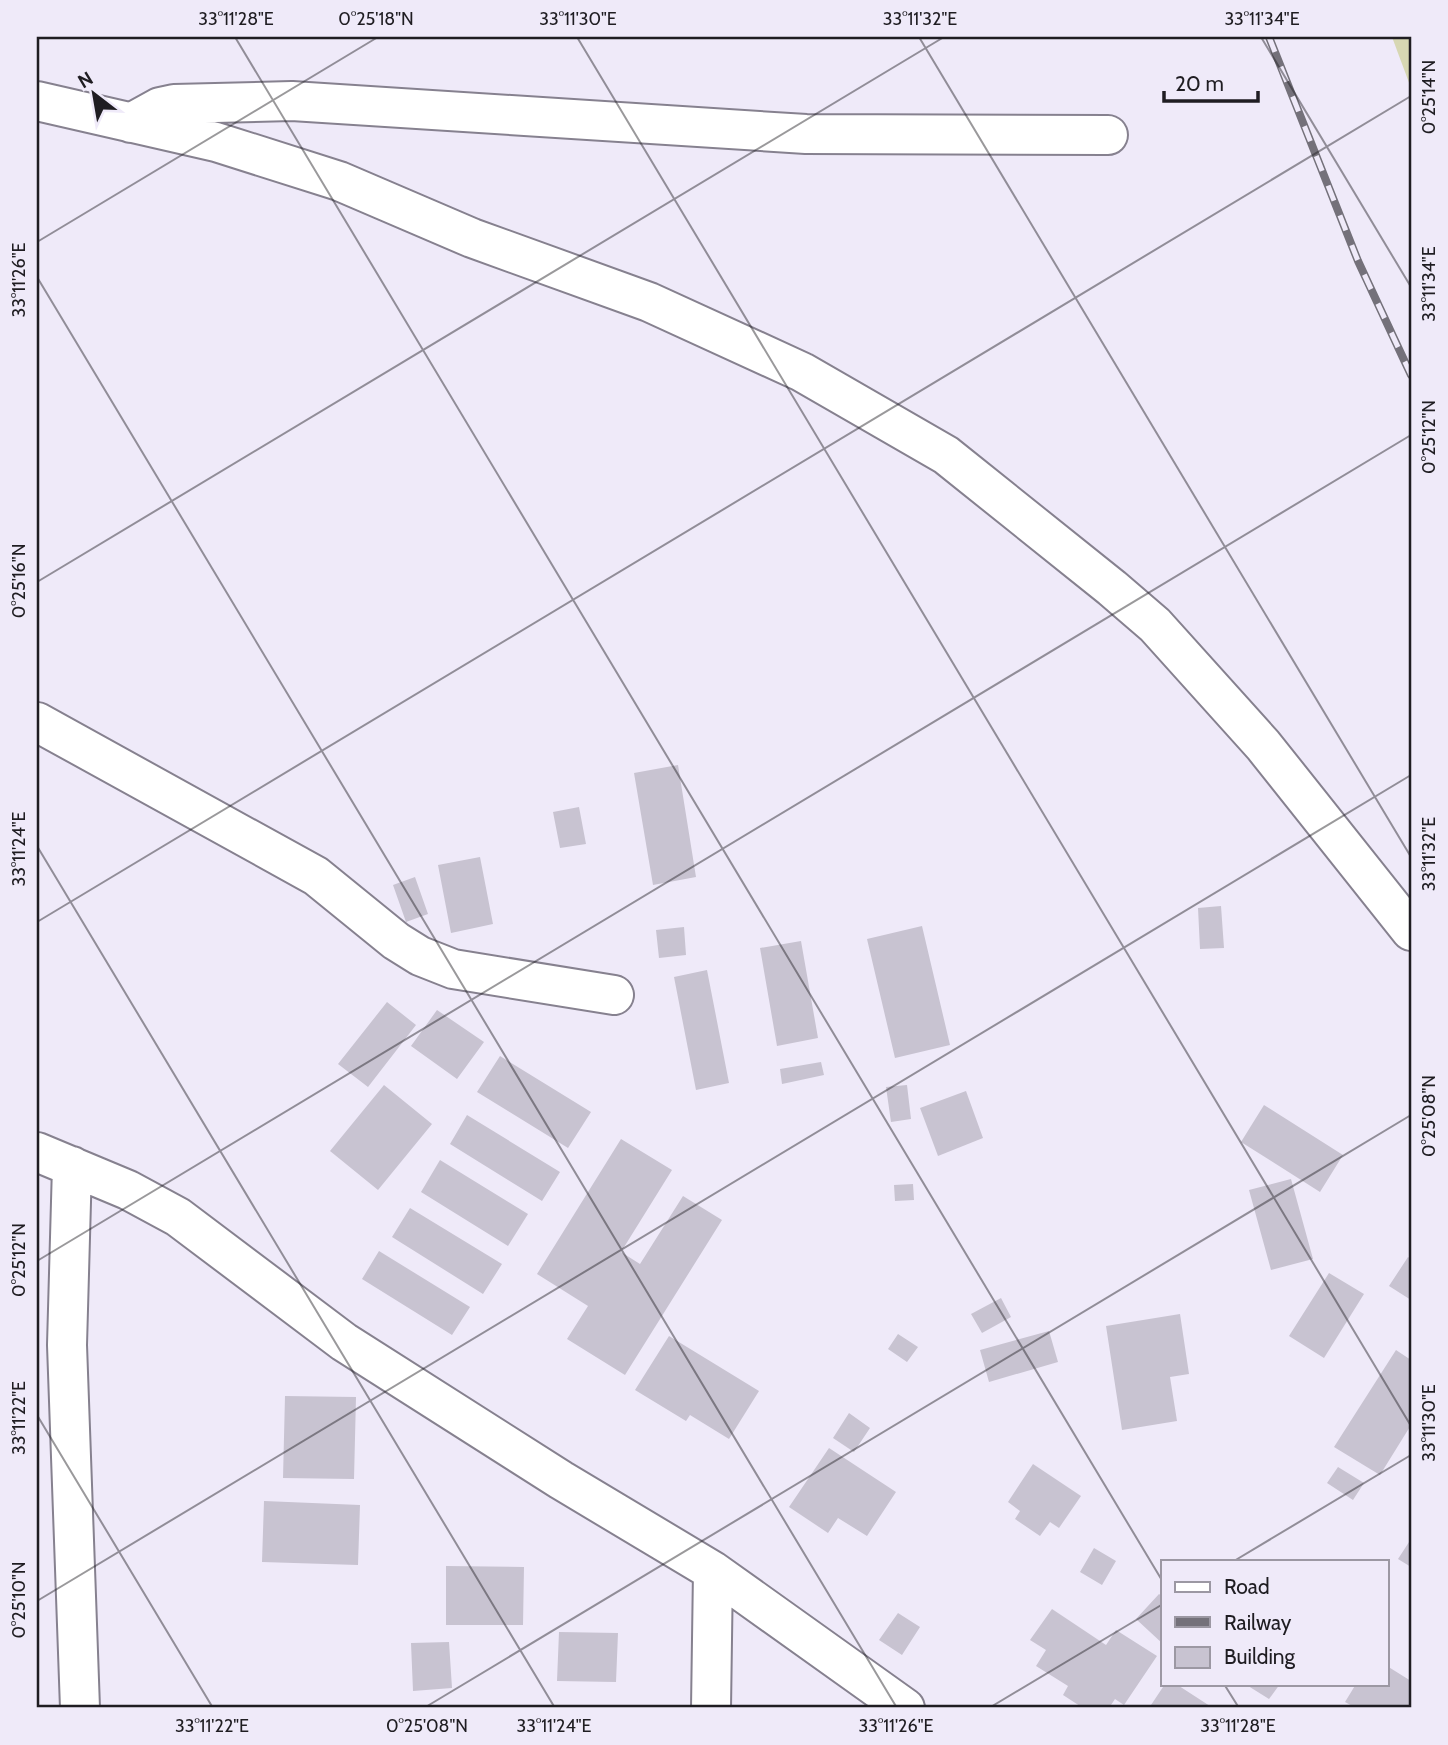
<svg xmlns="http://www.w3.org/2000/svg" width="1448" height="1745" font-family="Cabin,sans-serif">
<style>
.green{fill:#d7d7b3}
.building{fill:#c8c3d1}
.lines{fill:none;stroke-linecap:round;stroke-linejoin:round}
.minor-casing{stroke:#86818f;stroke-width:42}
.minor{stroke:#fff;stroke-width:38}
.rail-casing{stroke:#74717a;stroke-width:8}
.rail{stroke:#efeaf9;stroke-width:5;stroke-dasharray:16;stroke-linecap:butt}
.ticks{fill:none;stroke:#1f1d22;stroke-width:2;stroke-opacity:0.45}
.neatline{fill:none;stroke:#1f1d22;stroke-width:2.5}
.ticks-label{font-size:18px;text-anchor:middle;fill:#1f1d22}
</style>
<rect width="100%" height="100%" fill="#efeaf9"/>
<path class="green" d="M1392 37H1411V88Z"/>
<path class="building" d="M678 765 696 877 653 885 634 773Z
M579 807 586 844 560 848 553 812Z
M480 857 493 924 451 933 438 865Z
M415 877 428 914 406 922 393 885Z
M1221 906 1224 948 1200 949 1198 908Z
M922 926 950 1045 895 1058 867 939Z
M684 927 686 955 659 958 656 930Z
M801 941 818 1038 777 1046 760 948Z
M707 970 729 1083 696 1090 674 977Z
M387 1002 416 1025 368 1087 338 1064Z
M437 1010 484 1042 457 1079 411 1046Z
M500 1056 591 1112 568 1148 477 1092Z
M821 1062 824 1075 782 1084 780 1069Z
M384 1085 432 1124 378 1190 330 1151Z
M907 1085 911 1119 891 1122 886 1087Z
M966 1091 983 1138 938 1156 920 1108Z
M1264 1105 1343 1155 1320 1192 1241 1142Z
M467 1115 560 1172 542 1201 450 1144Z
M621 1139 672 1170 621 1252 640 1264 683 1196 722 1220 625 1375 567 1339 588 1306 537 1274Z
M440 1160 528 1214 508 1246 421 1192Z
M1291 1179 1313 1259 1271 1270 1249 1190Z
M913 1184 914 1200 895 1201 894 1185Z
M410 1208 502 1264 483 1294 392 1237Z
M379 1251 470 1307 452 1335 362 1279Z
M1408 1257 1411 1259V1300L1389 1286Z
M1329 1273 1364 1294 1324 1358 1289 1336Z
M1001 1298 1011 1317 982 1333 971 1314Z
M1180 1314 1189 1374 1170 1377 1177 1421 1122 1430 1106 1326Z
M1049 1331 1058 1362 989 1382 980 1350Z
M898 1334 918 1347 907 1362 888 1349Z
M669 1336 759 1391 729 1439 690 1415 686 1421 635 1390Z
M1396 1350 1411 1360V1425L1380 1475 1334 1447Z
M285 1396 356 1397 354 1479 283 1478Z
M849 1413 870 1428 854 1452 833 1438Z
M829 1448 896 1492 867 1536 838 1518 828 1533 789 1507Z
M1033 1464 1081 1496 1059 1528 1050 1522 1040 1536 1015 1519 1020 1511 1008 1502Z
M1338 1467 1364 1483 1353 1500 1327 1483Z
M264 1501 360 1505 358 1565 262 1562Z
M1411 1539V1567L1398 1559Z
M1094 1548 1116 1561 1102 1585 1080 1572Z
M446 1566 524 1567 523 1625H446Z
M1159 1594 1163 1597V1644L1136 1619Z
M1052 1609 1106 1645 1116 1630 1157 1656 1124 1705 1115 1699 1109 1708H1083L1063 1695 1068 1686 1036 1666 1046 1650 1030 1640Z
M898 1613 920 1627 902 1655 879 1640Z
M559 1632 618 1633 616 1682 557 1681Z
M449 1642 452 1688 413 1691 411 1643Z
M1387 1666 1411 1681V1708H1356L1345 1702 1356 1684H1387Z
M1165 1684H1176L1213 1708H1149Z
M1245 1684H1280L1269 1699Z"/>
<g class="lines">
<defs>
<path id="minor" d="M37 101 216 142 339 181 472 238 649 302 802 372 946 455 1112 588 1155 625 1263 745 1411 931
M131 123 160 107 174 104 292 101 806 134 1108 135
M37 722 316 876 396 941 420 956 453 969 614 995
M37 1152 128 1190 178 1217 344 1342 561 1480 713 1571 905 1708
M72 1166 67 1345 80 1708
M711 1708 713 1571"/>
</defs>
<use href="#minor" class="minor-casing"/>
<use href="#minor" class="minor"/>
<defs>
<path id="rail" d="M1269 37 1358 261 1411 375"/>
</defs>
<use href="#rail" class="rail-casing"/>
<use href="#rail" class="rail"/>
</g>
<path class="ticks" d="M235 37 1163 1582M577 37 1411 1426M919 37 1411 857M1261 37 1411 287M37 242 378 37M37 277 897 1708M37 582 944 37M37 846 555 1708M37 922 1411 96M37 1261 1411 435M37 1415 213 1708M1234 1561 1411 1455M37 1601 1411 775M1224 1684 1239 1708M424 1708 1411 1115M989 1708 1163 1604"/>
<rect width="1448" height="1745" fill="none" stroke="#efeaf9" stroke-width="77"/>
<rect x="1161" y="1560" width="228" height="126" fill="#efeaf9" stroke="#9c98a3" stroke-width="2"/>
<rect x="1175" y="1582" width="35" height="10" fill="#ffffff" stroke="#9c98a3" stroke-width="2"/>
<text x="1224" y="1594" font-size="21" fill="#1f1d22">Road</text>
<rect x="1175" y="1617" width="35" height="10" fill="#74717a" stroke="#9c98a3" stroke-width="2"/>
<text x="1224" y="1630" font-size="21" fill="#1f1d22">Railway</text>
<rect x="1175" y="1647" width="35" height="21" fill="#c8c3d1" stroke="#9c98a3" stroke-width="2"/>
<text x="1224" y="1664" font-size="21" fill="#1f1d22">Building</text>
<g transform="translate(94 94) rotate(329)" stroke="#efeaf9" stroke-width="5" paint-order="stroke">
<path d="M0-5L12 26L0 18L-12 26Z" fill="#1f1d22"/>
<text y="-10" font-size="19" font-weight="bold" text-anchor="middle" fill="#1f1d22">N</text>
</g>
<path d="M1164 91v10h94v-10" fill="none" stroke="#1f1d22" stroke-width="3.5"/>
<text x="1175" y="91" font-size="21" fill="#1f1d22" stroke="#efeaf9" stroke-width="5" paint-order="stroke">20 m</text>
<rect x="38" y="38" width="1372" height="1668" class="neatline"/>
<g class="ticks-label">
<text x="236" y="25">33°11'28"E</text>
<text x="376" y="25">0°25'18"N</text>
<text x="578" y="25">33°11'30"E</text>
<text x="920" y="25">33°11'32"E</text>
<text x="1262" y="25">33°11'34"E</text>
<text transform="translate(1429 97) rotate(-90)" y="6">0°25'14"N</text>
<text transform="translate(19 280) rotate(-90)" y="6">33°11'26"E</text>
<text transform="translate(1429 284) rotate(-90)" y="6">33°11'34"E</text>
<text transform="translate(1429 437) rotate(-90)" y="6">0°25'12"N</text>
<text transform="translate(19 581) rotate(-90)" y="6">0°25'16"N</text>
<text transform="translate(19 849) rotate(-90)" y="6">33°11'24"E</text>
<text transform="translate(1429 854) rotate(-90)" y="6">33°11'32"E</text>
<text transform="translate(1429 1116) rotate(-90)" y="6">0°25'08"N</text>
<text transform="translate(19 1260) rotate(-90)" y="6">0°25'12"N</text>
<text transform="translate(19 1418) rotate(-90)" y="6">33°11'22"E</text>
<text transform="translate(1429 1423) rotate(-90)" y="6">33°11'30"E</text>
<text transform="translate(19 1600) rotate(-90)" y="6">0°25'10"N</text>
<text x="212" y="1732">33°11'22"E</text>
<text x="427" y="1732">0°25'08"N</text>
<text x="554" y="1732">33°11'24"E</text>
<text x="896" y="1732">33°11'26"E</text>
<text x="1238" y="1732">33°11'28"E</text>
</g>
</svg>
